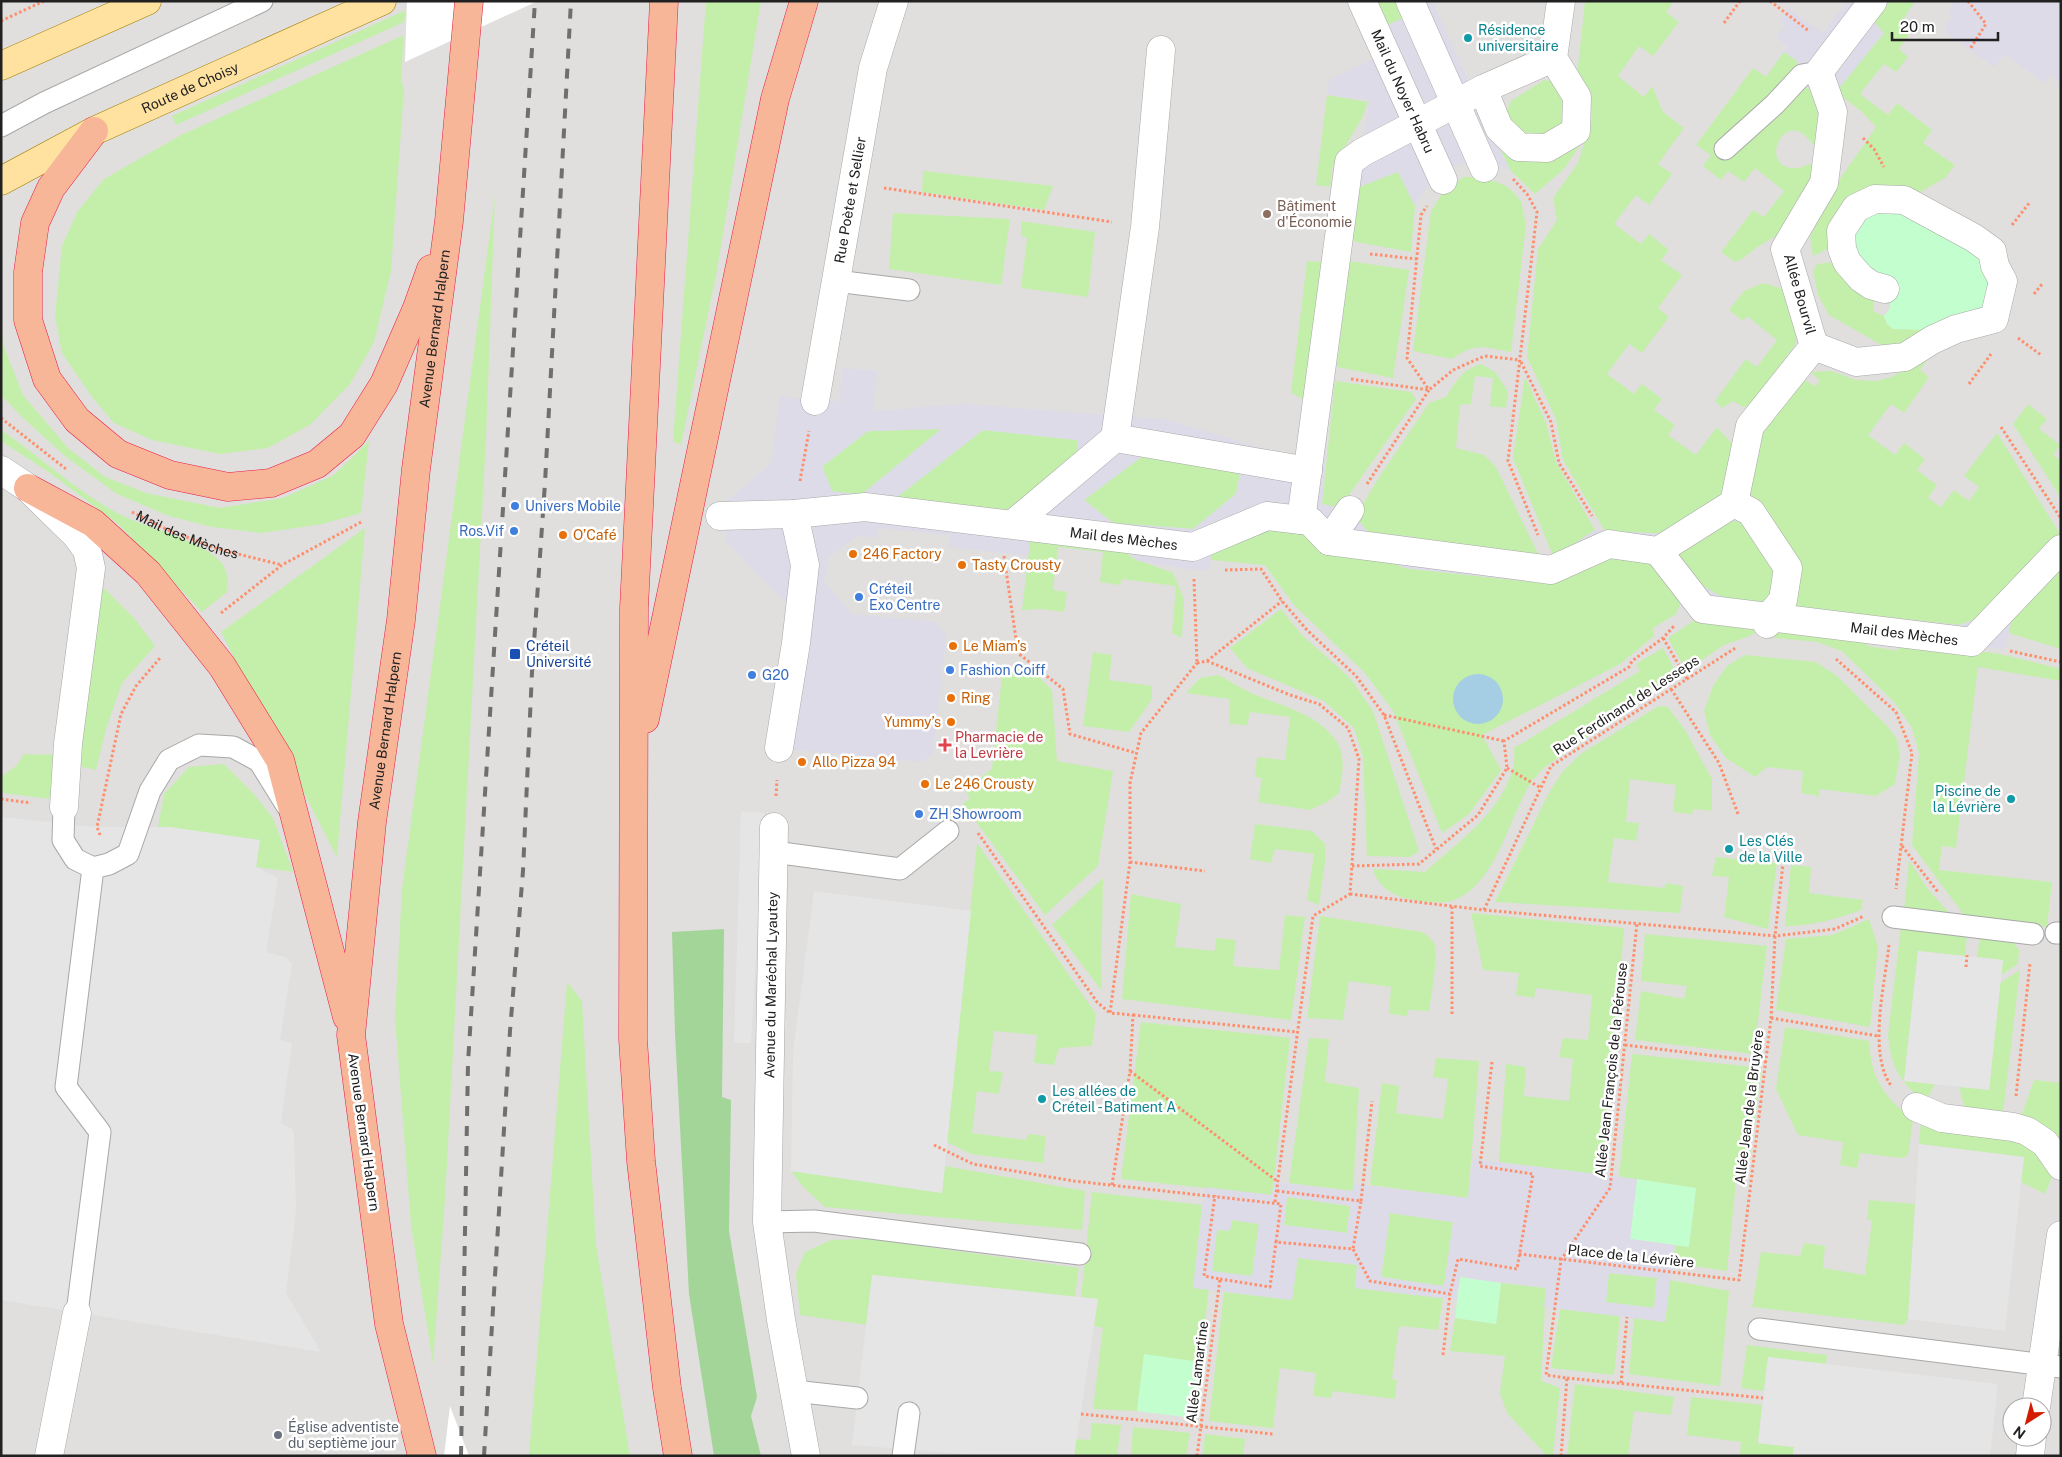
<svg xmlns="http://www.w3.org/2000/svg" width="2062" height="1457" font-family="'Public Sans',sans-serif">
<style>
.residential{fill:#e0dfde;fill-rule:evenodd}
.grass{fill:#c3efaa}
.forest{fill:#a3d599}
.park{fill:#c3fecf}
.parking{fill:#e5e5e5}
.plaza{fill:#dddbe8;fill-rule:evenodd}
.water{fill:#a5cde3}
.pier{fill:#fff}
.lines{fill:none;stroke-linecap:round;stroke-linejoin:round}
.service-casing{stroke:#a8a8a8;stroke-width:23}
.pedestrian-casing{stroke:#a8a8a8;stroke-width:29}
.minor-casing{stroke:#a8a8a8;stroke-width:29}
.primary-casing{stroke:#9f7f00;stroke-width:29}
.trunk-casing{stroke:#ea1b47;stroke-width:29}
.path{stroke:#ff8e6c;stroke-width:3;stroke-dasharray:2.5 2.5;stroke-linecap:butt}
.service{stroke:#fff;stroke-width:21}
.pedestrian{stroke:#fff;stroke-width:28}
.minor{stroke:#fff;stroke-width:28}
.primary{stroke:#ffe2a0;stroke-width:28}
.trunk{stroke:#f7b698;stroke-width:28}
.rail{stroke:#6f6f6f;stroke-width:4;stroke-dasharray:10 10;stroke-linecap:butt}
.culture-dot{fill:#0f9aa8;stroke:#fff;stroke-width:2}
.education-dot{fill:#8d6e63;stroke:#fff;stroke-width:2}
.shop-dot{fill:#3f7fe0;stroke:#fff;stroke-width:2}
.food-dot{fill:#e8710a;stroke:#fff;stroke-width:2}
.transit-dot{fill:#1a4fb4;stroke:#fff;stroke-width:2}
.health-dot{fill:#e0444e;stroke:#fff;stroke-width:2}
.worship-dot{fill:#6b7280;stroke:#fff;stroke-width:2}
.labels{text-anchor:middle;dominant-baseline:central;stroke-width:5;stroke-linejoin:round;paint-order:stroke}
.culture-label{font-size:14px;fill:#0d838f;stroke:#fff;text-anchor:start}
.street-label{font-size:14px;fill:#212121;stroke:#fff}
.education-label{font-size:14px;fill:#785e54;stroke:#fff;text-anchor:start}
.shop-label{font-size:14px;fill:#366cbe;stroke:#fff;text-anchor:start}
.food-label{font-size:14px;fill:#c56008;stroke:#fff;text-anchor:start}
.transit-label{font-size:14px;fill:#164399;stroke:#fff;text-anchor:start}
.health-label{font-size:14px;fill:#be3a42;stroke:#fff;text-anchor:start}
.worship-label{font-size:14px;fill:#5b616d;stroke:#fff;text-anchor:start}
</style>
<rect width="100%" height="100%" fill="#f2f0e8"/>
<path class="residential" d="M1 1H2061V1456H1ZM2012 1407H2042V1437H2012Z"/>
<path class="grass" d="M706 1H761L717 270 681 445 673 441Z
M1376 1H1405L1412 15 1387 26Z
M1585 1H1674L1666 12 1679 22 1653 56 1639 46 1618 76 1644 97 1652 86 1663 112 1684 128 1658 164 1672 174 1649 205 1636 195 1614 224 1641 244 1649 234 1669 250 1661 260 1682 275 1658 308 1669 317 1642 353 1629 344 1607 374 1634 394 1642 384 1662 399 1654 410 1675 425 1668 435 1696 455 1717 427 1735 447 1726 494 1668 534 1605 531 1563 460 1556 419 1527 357 1538 249 1557 220 1553 198 1578 163 1592 117 1577 77Z
M1890 1H1915L1902 21 1912 30 1899 49 1908 57 1896 72 1884 64 1861 92V95L1888 115 1897 103 1932 130 1923 143 1955 165 1945 178 1915 195 1836 245 1813 256 1810 237 1831 192 1876 127 1861 111 1836 92 1883 33 1874 22Z
M406 10 404 22 176 125 172 116Z
M404 35 401 80 404 89 391 271 374 342 350 384 311 424 268 448 220 454 152 440 114 423 92 397 62 353 55 316 62 246 77 212 104 179 181 135Z
M1784 52 1797 61V68L1805 87 1815 92 1820 105V145L1812 144C1787 105 1758 163 1791 168 1800 170 1808 163 1817 162L1812 178 1785 230 1756 248 1742 259 1735 262 1721 252 1753 210 1764 217 1784 191 1755 168 1744 182 1728 171 1721 180 1703 166 1711 155 1696 145 1753 68 1766 77Z
M1544 80 1553 81 1566 97 1565 122 1533 142 1504 117 1511 101Z
M1327 95 1368 102 1362 118 1332 168 1330 187 1316 185Z
M1494 137 1581 144 1564 169 1535 194 1510 170Z
M923 171H924L1053 186 1044 210 922 192Z
M1398 171 1415 206 1411 252 1351 241 1359 187Z
M1463 177H1482L1494 181 1508 187 1521 201 1526 225 1511 352C1484 347 1475 342 1452 359L1413 351 1431 211 1442 194Z
M495 195 486 439 445 1200 433 1364 411 1225 395 1018 402 889Z
M893 213 1010 219 1001 285 889 269Z
M1021 221 1095 232 1088 297 1021 288 1027 238 1021 236Z
M1307 261 1323 262 1306 400 1291 393Z
M1349 261 1409 270 1393 378 1337 367Z
M1835 262 1875 296 1873 311 1884 316 1887 324 1926 330 1900 348 1885 347 1829 315 1818 295 1813 271 1817 264Z
M1763 283 1783 289 1800 326 1795 345 1749 406 1743 407 1733 401 1722 408 1715 401 1746 359 1757 367 1777 340 1747 316 1743 321 1729 310 1744 291Z
M1 324 3 344 23 395 68 448 105 477 146 493 220 508 283 498 334 475 369 441 361 513 322 524 262 533 212 527 169 516 117 494 66 457 22 417 1 395Z
M1922 357 1928 359 1920 370 1929 377 1904 413 1891 404 1868 435 1895 455 1904 443 1925 459 1917 470 1937 485 1928 498 1941 507 1954 490 1969 501 1979 487 1964 476 1997 433 2061 536 1977 619 1959 625 1794 607 1739 499 1754 479V456L1756 443 1802 379 1815 386 1820 381 1811 372 1831 371 1856 380 1877 381 1894 376Z
M1481 364 1495 372 1508 391 1506 408 1490 406 1493 378 1475 376 1471 404 1460 405 1456 448 1484 455 1496 467 1541 560 1427 547 1413 537 1368 532 1358 521 1359 511 1376 482 1429 403 1446 397C1456 381 1462 370 1481 364Z
M1525 377 1546 423 1556 462 1595 530 1554 558 1513 458Z
M1335 381 1411 392 1416 399 1340 508 1322 504Z
M2028 404 2047 419 2039 429 2060 445 2053 455 2061 461V498L2013 424Z
M942 429 861 495 832 491 822 467 868 431Z
M1 430C41 457 77 492 119 514 149 529 196 538 219 560 228 568 228 581 227 592L202 612 118 524 50 473 1 441Z
M983 430 1077 440V458L1007 510 896 498Z
M1148 452 1240 474 1236 494 1193 529 1113 523 1084 500Z
M1730 520 1744 523 1777 568 1769 599C1749 608 1709 595 1694 581 1687 574 1682 563 1676 555Z
M1265 525 1293 527 1386 559 1404 568 1552 584 1589 562 1609 555 1657 565 1682 600 1676 614 1653 628 1654 636 1620 664 1482 735 1501 770 1469 814 1442 833 1393 711 1365 673 1294 605 1265 565 1211 560V552Z
M365 528 337 857 221 632Z
M1041 530 1109 539 1133 558 1173 573 1184 599 1182 638 1172 633 1176 586 1122 579 1120 585 1100 582 1103 552 1058 547 1053 590 1067 592 1064 612 1041 609 1022 610 1030 542Z
M2061 566V649L2009 633 2012 617Z
M101 585 134 618 155 646 122 683 106 729 96 770 78 766Z
M1281 609 1301 634 1350 678 1373 711 1419 851 1410 857 1367 856 1363 757 1354 728 1324 701 1247 668 1230 648Z
M1699 617 1760 629 1750 636 1724 645 1692 667 1683 665 1668 638Z
M1776 625 1868 636V646L1898 651 1899 640 2000 654 2061 669V681L1978 667 1956 848 1942 846 1939 870 2052 882 2047 927 1967 919 1912 845 1919 753 1912 728 1895 703 1842 651 1817 642 1774 638Z
M1663 648 1677 674 1545 767C1540 772 1534 778 1530 784 1509 819 1495 885 1454 900 1444 905 1420 901 1409 899 1392 896 1377 885 1373 869L1425 872C1458 842 1501 813 1513 768 1515 762 1514 755 1514 748L1640 671 1636 664Z
M1093 652 1112 655 1109 680 1152 686V699L1129 732 1083 726Z
M1745 655 1816 662 1837 676 1888 727 1897 739 1900 755 1895 784 1876 796 1820 789 1819 796 1801 793 1803 771 1767 767 1755 777 1726 758 1710 735 1704 711 1713 686 1727 666Z
M1003 666 1034 672 1052 690 1057 761 1113 771 1098 866 1045 915 963 804 970 798 965 790 992 769Z
M1219 675C1229 681 1239 687 1249 692 1279 706 1320 713 1338 744 1346 758 1342 778 1339 793L1327 802 1310 810 1258 802 1262 778 1255 777 1257 757 1285 760 1290 717 1250 712 1247 725 1229 724 1230 699 1186 693 1200 678Z
M1659 706 1668 707 1685 730 1712 779V811L1694 809 1692 814 1673 812 1676 785 1630 779 1626 822 1639 823 1636 841 1614 838 1608 882 1664 888 1666 883 1683 886 1680 913 1495 902 1551 789 1564 770 1582 753Z
M24 754 55 755 50 799 4 793 1 791V777L16 766Z
M224 764 253 793 273 818 293 872 256 867 260 840 158 827 164 794 189 767Z
M1255 824 1312 831 1325 844V863L1319 905 1307 900 1314 854 1275 849 1271 863 1250 859Z
M977 843 1096 1014 1092 1046 1059 1048 1054 1065 1034 1063 1037 1035 994 1031 989 1071 1003 1072 999 1094 977 1091 972 1133 1026 1140 1028 1134 1046 1136 1043 1163 971 1154 947 1142Z
M1716 857 1777 863 1768 929 1724 917 1729 877 1712 876Z
M1909 860 1927 888 1950 914 1904 910Z
M1791 865 1811 867 1809 893 1863 900 1861 910C1836 919 1812 926 1785 926Z
M1103 878 1101 990 1052 925Z
M1131 894 1181 904 1175 947 1215 951 1216 938 1236 940 1233 966 1279 970 1285 915 1305 917 1291 1020 1122 999Z
M1471 913 1624 928 1604 1175 1499 1162 1506 1064 1526 1067 1524 1096 1569 1101 1573 1059 1559 1057 1563 1038 1588 1040 1592 995 1536 988 1534 998 1516 995 1519 973 1483 970Z
M1320 916 1422 932C1426 935 1431 938 1434 943 1439 954 1431 998 1429 1011L1408 1010 1407 1016 1389 1014 1391 987 1349 981 1343 1020 1307 1018Z
M1869 919 1878 947 1870 1027 1776 1010 1786 939 1833 935Z
M1901 927 1967 935 1965 956 1918 951 1904 1081 1935 1084 1929 1095 1922 1100C1898 1079 1891 1066 1888 1035Z
M1645 934 1767 946 1754 1054 1635 1040 1641 991 1684 999 1687 986 1641 981Z
M1980 936 2009 938 2019 950 2018 964 2001 975 2002 960 1977 957Z
M2020 970 2003 1114 1969 1111 1964 1106 1959 1087 1989 1089 2000 983Z
M567 982 582 1001 596 1244 630 1456H529Z
M1141 1022 1290 1038 1272 1195 1121 1179Z
M1785 1027 1869 1041C1871 1078 1883 1097 1913 1119L1908 1156 1901 1158 1860 1153 1857 1168 1840 1165 1843 1142 1798 1135 1776 1089Z
M1309 1038 1329 1039 1325 1082 1359 1088 1353 1191 1289 1183Z
M1632 1054 1762 1068 1749 1163 1738 1162 1727 1271 1673 1263 1675 1245 1689 1247 1696 1188 1619 1177Z
M1436 1058 1479 1061 1468 1198 1370 1185 1382 1083 1399 1086 1396 1113 1443 1119 1448 1079 1433 1077Z
M2034 1080 2061 1083V1146L2021 1117Z
M1921 1121C1939 1124 1957 1127 1975 1131 2007 1136 2041 1141 2052 1177L2045 1194 2021 1182 2023 1157 1919 1144Z
M945 1166 1085 1191 1082 1230 825 1207 804 1188 791 1171 942 1193Z
M1092 1192 1202 1205 1193 1288 1209 1289 1200 1362 1144 1355 1137 1411 1093 1409 1103 1328 1094 1326 1098 1299 1081 1297Z
M1287 1197 1350 1206 1347 1233 1284 1225Z
M1869 1200 1915 1204 1908 1319 1904 1325 1752 1307 1761 1252 1800 1256 1804 1243 1825 1246 1823 1268 1865 1275 1872 1220H1867Z
M1390 1213 1453 1222 1444 1287 1381 1277Z
M1232 1220 1259 1224 1252 1277 1212 1271 1217 1229Z
M870 1239 1079 1268 1075 1297 873 1275 867 1325 800 1315 796 1274 805 1252 831 1240Z
M1297 1258 1358 1265 1355 1288 1443 1298 1438 1330 1399 1326 1392 1379 1397 1380 1395 1399 1333 1391 1331 1398 1313 1396 1316 1373 1280 1368 1273 1428 1209 1421 1224 1292 1292 1300Z
M1609 1273 1657 1278 1654 1308 1605 1302Z
M1670 1280 1729 1291 1720 1386 1629 1374 1634 1318 1665 1322Z
M1501 1283 1546 1288 1541 1381 1560 1388 1553 1456H1547L1507 1413 1500 1393 1505 1356 1450 1351 1455 1318 1496 1324Z
M1560 1309 1620 1316 1614 1375 1551 1368Z
M1747 1345 1827 1355 1826 1364 1768 1357 1764 1391 1741 1388Z
M1575 1384 1674 1397 1671 1415 1634 1411 1628 1456H1567Z
M1691 1397 1762 1405 1758 1443 1794 1447 1793 1456H1740L1741 1442 1687 1435Z
M1092 1423 1121 1425 1117 1456H1074L1076 1439 1090 1440Z
M1133 1427 1190 1433 1186 1456H1131Z
M1205 1434 1245 1439 1243 1456H1203Z"/>
<path class="forest" d="M724 929 722 1097 731 1100 729 1231 757 1397 751 1416 761 1456H714L689 1294 675 1034 672 932Z"/>
<path class="park" d="M1882 203 1982 248 1990 293 1981 308 1926 330 1893 329 1887 324 1884 316 1890 308V284L1857 270 1848 231Z
M1637 1179 1696 1188 1689 1247 1630 1239Z
M1460 1277 1501 1283 1496 1324 1455 1318Z
M1144 1354 1200 1362 1193 1418 1137 1411Z"/>
<path class="parking" d="M741 811 764 813 751 1043H734Z
M2 817 97 827H170L260 840 256 867 278 878 266 952 286 957 292 964 280 1040 292 1043 281 1123 292 1129 294 1133 296 1211 286 1293 321 1352 1 1300Z
M814 891 971 911 942 1193 791 1171 793 1053Z
M1918 951 2003 960 1989 1090 1904 1081Z
M1919 1144 2024 1157 2005 1331 1908 1319Z
M872 1275 1098 1299 1074 1456H988L852 1445Z
M1768 1357 1998 1384 1990 1456H1793L1794 1447 1758 1443Z"/>
<path class="plaza" d="M1347 1H1376L1387 25 1411 15 1405 1H1432L1510 170 1480 160 1459 164 1432 179 1415 206 1398 172 1359 187 1369 100 1327 95 1329 80 1373 59Z
M1847 1H1890L1874 22 1884 33 1836 92H1815L1797 68V61L1784 52 1788 47 1776 37 1784 27V23L1779 20 1789 9 1823 33Z
M1954 1H2061V83L2050 75 2044 83 2005 54 1994 67 1943 30 1953 16 1948 13Z
M843 368 877 371 873 411 963 404 1164 419 1271 451 1325 458 1322 504 1350 510 1368 532 1413 537 1427 547 1548 561 1595 530 1668 534 1755 503 1794 607 1959 625 1977 619 2012 617 2009 633 2003 649 1693 616 1657 565 1609 555 1589 562 1552 584 1404 568 1386 559 1292 527 1265 525 1211 552 1210 570H1193L1138 561 1109 539 1041 530 1030 542 1028 556 949 547V535L879 528 877 538 857 536 829 557 824 581 852 614 937 622 946 637 933 753 921 762 779 748 771 746 786 604 726 541 728 499 771 464 780 396 815 401H839ZM941 429 861 495 832 491 822 466 868 431ZM983 430 1077 440V458L1007 510 896 498ZM1148 452 1240 474 1236 494 1193 529 1113 523 1084 500ZM1730 520 1744 523 1777 568 1769 599 1763 602 1726 599 1694 581 1676 554Z
M1473 1159 1637 1179 1630 1239 1675 1245 1665 1322 1544 1307 1546 1288 1460 1277 1457 1300 1355 1288 1357 1265 1298 1258 1292 1300 1193 1288 1205 1187 1272 1195 1274 1182 1352 1191 1354 1184 1468 1198ZM1287 1197 1350 1206 1347 1233 1284 1225ZM1390 1213 1453 1222 1444 1286 1381 1277ZM1232 1220 1259 1224 1252 1276 1212 1271 1217 1230 1230 1231ZM1609 1273 1657 1278 1654 1308 1606 1302Z"/>
<path class="water" d="M1453 699a25 25 0 1 1 50 0a25 25 0 1 1-50 0Z"/>
<path class="pier" d="M407 1H538L405 62Z
M450 1406 469 1456H444Z"/>
<g class="lines">
<defs>
<path id="service" d="M1 126 44 103 262 1
M1725 149 1775 104 1802 75 1819 72
M836 281 909 290
M64 807 63 840 75 859 93 868 109 864 128 854 150 791 169 760 199 745 233 747 259 761 287 806
M774 852 900 869 948 831
M1893 917 2033 934
M2056 933H2061
M767 1222 814 1221 1080 1254
M77 1313 100 1132 66 1087 93 868
M1759 1329 2061 1367
M794 1391 857 1398
M903 1456 909 1413"/>
<g id="pedestrian">
<path id="s2" d="M1362 1 1443 180"/>
<path d="M1410 1 1484 168"/>
<path d="M1814 346 1856 362 1905 357 1932 340 1956 329 1994 319 2003 281 1995 266 1992 251 1974 238 1904 200 1875 199 1856 208 1841 231 1842 249 1847 262 1861 278 1871 285 1885 289"/>
<path d="M1115 438 1308 471"/>
<path d="M1734 503 1750 426 1814 346 1785 249 1824 183 1833 112 1819 72 1873 1"/>
<path d="M1734 503 1751 512 1788 568 1783 600 1769 617 1767 624"/>
<path id="s3" d="M720 516 794 514 865 507 1193 547 1267 516 1310 521 1329 541 1551 570 1609 544 1658 551 1703 609 1972 642 2061 549"/>
<path d="M1301 520 1349 162 1363 152 1483 89"/>
<path d="M1013 524 1115 438 1145 227 1161 50"/>
<path d="M1329 541 1350 510"/>
<path d="M1658 551 1734 503"/>
<path d="M779 748 796 643 805 565 794 514"/>
</g>
<g id="minor">
<path d="M1553 58 1577 97 1576 131 1547 148 1519 147 1499 128 1483 89 1553 58 1561 1"/>
<path id="s4" d="M815 401 873 68 894 1"/>
<path d="M1 470 28 488 76 535 87 550 91 568 68 744 64 807"/>
<path d="M774 827 767 1222 781 1320 806 1456"/>
<path d="M1916 1107 1942 1118 2013 1127 2027 1131 2045 1143 2061 1166"/>
<path d="M2036 1407 2061 1235"/>
<path d="M49 1456 77 1313"/>
<path d="M2030 1456 2032 1437"/>
</g>
<g id="primary">
<path d="M1 66 147 1"/>
<path id="s5" d="M1 181 94 131 382 1"/>
</g>
<g id="trunk">
<path d="M664 1 634 608 633 1039 641 1161 667 1388 678 1456"/>
<path d="M94 131 51 188 35 223 28 272V320L47 379 77 420 118 454 170 475 228 487 271 483 317 464 352 435 384 384 417 308 431 269"/>
<path d="M28 488 93 523 148 573 222 666 280 760 347 1017"/>
<path d="M645 719 775 99 804 1"/>
<path id="s6" d="M422 1456 389 1324 351 1035 372 822 401 620 416 469 449 221 469 1"/>
</g>
</defs>
<use href="#service" class="service-casing"/>
<use href="#pedestrian" class="pedestrian-casing"/>
<use href="#minor" class="minor-casing"/>
<use href="#primary" class="primary-casing"/>
<use href="#trunk" class="trunk-casing"/>
<g class="path">
<path d="M1770 1 1809 31"/>
<path d="M1968 1 1986 24 1970 49"/>
<path d="M1 21 44 1"/>
<path d="M1724 23 1740 1"/>
<path d="M1863 138 1874 149 1884 167"/>
<path d="M1513 179 1527 194 1537 212 1508 461 1538 535"/>
<path d="M884 188 1112 222"/>
<path d="M2012 225 2030 202"/>
<path d="M1370 254 1417 259"/>
<path d="M2034 294 2042 284"/>
<path d="M2018 338 2041 355"/>
<path d="M1521 362 1551 422 1559 463 1592 516"/>
<path d="M1351 379 1429 390 1453 370 1485 356 1520 360"/>
<path d="M1969 384 1991 354"/>
<path d="M1 418 66 469"/>
<path d="M2001 427 2060 517"/>
<path d="M800 481 809 431"/>
<path d="M1367 484 1429 390 1407 358 1421 215 1427 206"/>
<path id="s1" d="M132 512 168 530 218 549 282 565"/>
<path d="M1004 556 1018 653 1063 689 1070 734 1136 753"/>
<path d="M1225 570 1261 569 1282 601 1307 630 1356 676 1384 715 1436 849"/>
<path d="M1194 579 1197 663"/>
<path d="M221 613 282 565 363 521"/>
<path d="M1663 638 1687 679"/>
<path d="M2010 651 2061 662"/>
<path d="M1836 659 1896 712 1912 753 1896 889"/>
<path d="M1207 661 1282 601"/>
<path d="M1197 663 1207 661 1290 695 1319 704 1348 728 1359 759 1350 894"/>
<path d="M1671 689 1719 763 1738 814"/>
<path d="M1384 715 1504 741"/>
<path d="M1507 768 1541 788"/>
<path d="M776 796 777 780"/>
<path d="M1 799 31 803"/>
<path d="M978 833 1097 1002 1110 1013"/>
<path d="M100 835 97 827 121 714 136 686 160 658"/>
<path d="M1902 846 1938 892"/>
<path d="M1130 862 1205 871"/>
<path d="M1352 866 1419 864 1478 815 1507 768 1504 741 1629 667 1632 661 1663 638 1674 626"/>
<path d="M1350 894 1484 910 1775 936 1835 929 1864 916"/>
<path d="M1484 910 1551 766 1737 647"/>
<path d="M1889 945C1885 984 1867 1054 1892 1087"/>
<path d="M1966 967 1967 955"/>
<path d="M1452 1014V906"/>
<path d="M1133 1015 1297 1032"/>
<path d="M1771 1018 1878 1036"/>
<path d="M1625 1045 1766 1062"/>
<path d="M1130 1071 1277 1181"/>
<path d="M2016 1096 2030 963"/>
<path d="M934 1145 973 1164 1074 1181 1281 1204 1276 1242 1353 1249 1370 1281 1450 1294 1458 1259 1517 1269 1533 1174 1480 1166 1492 1062"/>
<path d="M1112 1185 1130 1071 1133 1015 1110 1013 1130 862V783L1141 733 1197 663"/>
<path d="M1277 1191 1361 1201 1353 1249"/>
<path d="M1361 1201 1372 1101"/>
<path d="M1275 1202 1313 916 1350 894"/>
<path d="M1519 1254 1739 1280 1771 1018 1775 936 1783 864"/>
<path d="M1220 1279 1270 1287 1276 1242"/>
<path d="M1443 1355 1450 1294"/>
<path d="M1567 1378 1763 1398"/>
<path d="M1621 1383 1627 1317"/>
<path d="M1081 1414 1273 1434"/>
<path d="M1197 1456 1220 1279 1204 1276 1215 1195"/>
<path d="M1561 1456 1567 1378 1546 1375 1561 1260 1610 1188 1637 923"/>
</g>
<use href="#service" class="service"/>
<use href="#pedestrian" class="pedestrian"/>
<use href="#minor" class="minor"/>
<use href="#primary" class="primary"/>
<use href="#trunk" class="trunk"/>
<path class="rail" d="M461 1456 468 1063 535 1
M484 1456 510 1031 523 871 532 672 545 483 571 1"/>
</g>
<g class="culture-dot">
<circle cx="1468" cy="38" r="5"/>
<circle cx="2011" cy="799" r="5"/>
<circle cx="1729" cy="849" r="5"/>
<circle cx="1042" cy="1099" r="5"/>
</g>
<circle class="education-dot" cx="1267" cy="214" r="5"/>
<g class="shop-dot">
<circle cx="515" cy="506" r="5"/>
<circle cx="514" cy="531" r="5"/>
<circle cx="859" cy="597" r="5"/>
<circle cx="950" cy="670" r="5"/>
<circle cx="752" cy="675" r="5"/>
<circle cx="919" cy="814" r="5"/>
</g>
<g class="food-dot">
<circle cx="563" cy="535" r="5"/>
<circle cx="853" cy="554" r="5"/>
<circle cx="962" cy="565" r="5"/>
<circle cx="953" cy="646" r="5"/>
<circle cx="951" cy="698" r="5"/>
<circle cx="951" cy="722" r="5"/>
<circle cx="802" cy="762" r="5"/>
<circle cx="925" cy="784" r="5"/>
</g>
<rect class="transit-dot" x="509" y="648" width="12" height="12" rx="2.5"/>
<path class="health-dot" d="M942.5 737.5h5v5h5v5h-5v5h-5v-5h-5v-5h5z"/>
<circle class="worship-dot" cx="278" cy="1435" r="5"/>
<g class="labels">
<g class="culture-label">
<text x="1478" y="30">Résidence<tspan x="1478" dy="16">universitaire</tspan></text>
<text x="2001" y="791" text-anchor="end">Piscine de<tspan x="2001" dy="16">la Lévrière</tspan></text>
<text x="1739" y="841">Les Clés<tspan x="1739" dy="16">de la Ville</tspan></text>
<text x="1052" y="1091">Les allées de<tspan x="1052" dy="16">Créteil - Batiment A</tspan></text>
</g>
<g class="street-label">
<text stroke="none"><textPath href="#s5" startOffset="211">Route de Choisy</textPath></text>
<text stroke="none"><textPath href="#s2" startOffset="99">Mail du Noyer Habru</textPath></text>
<text stroke="none"><textPath href="#s4" startOffset="204">Rue Poète et Sellier</textPath></text>
<text transform="translate(1800 294) rotate(74)">Allée Bourvil</text>
<text stroke="none"><textPath href="#s6" startOffset="1139">Avenue Bernard Halpern</textPath></text>
<text stroke="none"><textPath href="#s1" startOffset="60">Mail des Mèches</textPath></text>
<text stroke="none"><textPath href="#s3" startOffset="406">Mail des Mèches</textPath></text>
<text stroke="none"><textPath href="#s3" startOffset="1240">Mail des Mèches</textPath></text>
<text transform="translate(1626 705) rotate(-33)">Rue Ferdinand de Lesseps</text>
<text stroke="none"><textPath href="#s6" startOffset="734">Avenue Bernard Halpern</textPath></text>
<text transform="translate(771 985) rotate(-89)">Avenue du Maréchal Lyautey</text>
<text transform="translate(1611 1070) rotate(-84)">Allée Jean François de la Pérouse</text>
<text transform="translate(1749 1107) rotate(-83)">Allée Jean de la Bruyère</text>
<text transform="translate(364 1132) rotate(82)">Avenue Bernard Halpern</text>
<text transform="translate(1631 1256) rotate(6)">Place de la Lévrière</text>
<text transform="translate(1197 1372) rotate(-83)">Allée Lamartine</text>
</g>
<g class="education-label">
<text x="1277" y="206">Bâtiment<tspan x="1277" dy="16">d'Économie</tspan></text>
</g>
<g class="shop-label">
<text x="525" y="506">Univers Mobile</text>
<text x="504" y="531" text-anchor="end">Ros.Vif</text>
<text x="869" y="589">Créteil<tspan x="869" dy="16">Exo Centre</tspan></text>
<text x="960" y="670">Fashion Coiff</text>
<text x="762" y="675">G20</text>
<text x="929" y="814">ZH Showroom</text>
</g>
<g class="food-label">
<text x="573" y="535">O’Café</text>
<text x="863" y="554">246 Factory</text>
<text x="972" y="565">Tasty Crousty</text>
<text x="963" y="646">Le Miam's</text>
<text x="961" y="698">Ring</text>
<text x="941" y="722" text-anchor="end">Yummy’s</text>
<text x="812" y="762">Allo Pizza 94</text>
<text x="935" y="784">Le 246 Crousty</text>
</g>
<g class="transit-label">
<text x="526" y="646">Créteil<tspan x="526" dy="16">Université</tspan></text>
</g>
<g class="health-label">
<text x="955" y="737">Pharmacie de<tspan x="955" dy="16">la Levrière</tspan></text>
</g>
<g class="worship-label">
<text x="288" y="1427">Église adventiste<tspan x="288" dy="16">du septième jour</tspan></text>
</g>
</g>
<rect width="2062" height="1457" fill="none" stroke="#212121" stroke-width="5"/>
<g transform="translate(2027 1422) rotate(216)"><circle r="24" fill="#ffffff" stroke="#a6a6a6"/>
<path d="M0-4L9 19L0 12L-9 19Z" fill="#d31b00"/>
<text y="-8" font-size="14" font-weight="bold" text-anchor="middle" fill="#212121">N</text>
</g>
<path d="M1892 32v8h106v-8" fill="none" stroke="#212121" stroke-width="2.5"/>
<text x="1900" y="32" font-size="15" fill="#212121" stroke="#ffffff" stroke-width="4" paint-order="stroke">20 m</text>
</svg>
